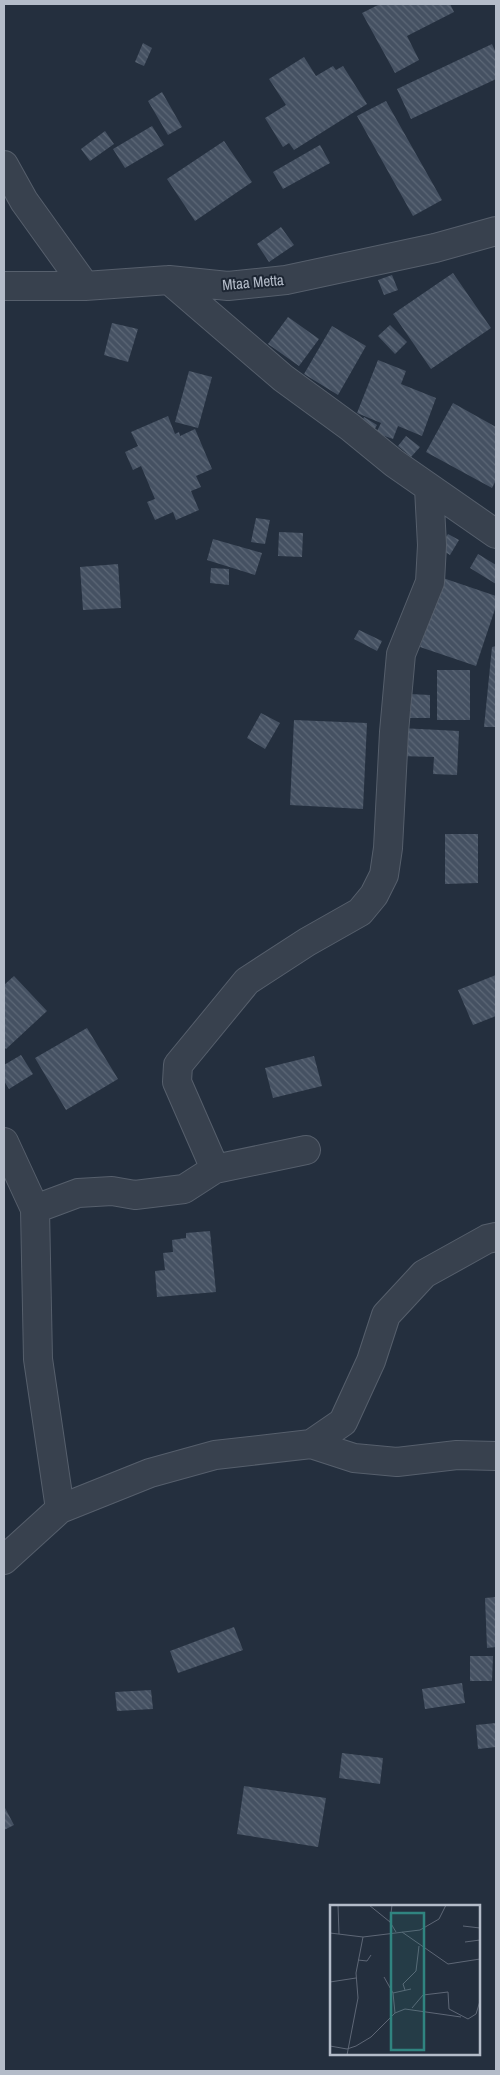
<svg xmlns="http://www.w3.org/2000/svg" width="500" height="2075" font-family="'Archivo Narrow',sans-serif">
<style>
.building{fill:url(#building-back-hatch)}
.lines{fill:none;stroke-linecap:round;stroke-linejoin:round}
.minor-casing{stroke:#565f6c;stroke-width:30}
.minor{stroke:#38414e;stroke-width:28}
.labels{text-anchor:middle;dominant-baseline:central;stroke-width:4;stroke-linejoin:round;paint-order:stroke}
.street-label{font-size:15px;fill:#b4bcc9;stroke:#1d2633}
.inset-road{fill:none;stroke:#5e6776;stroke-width:1}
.view{fill:#308480;fill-opacity:0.15;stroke:#308480;stroke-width:2.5}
.inset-edge{fill:none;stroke:#b4bcc9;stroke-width:2.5}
</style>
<defs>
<pattern id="building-back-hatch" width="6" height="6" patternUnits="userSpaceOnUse" patternTransform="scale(1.25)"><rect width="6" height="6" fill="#455162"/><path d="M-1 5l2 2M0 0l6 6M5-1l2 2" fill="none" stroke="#5d6877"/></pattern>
</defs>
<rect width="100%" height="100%" fill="#242f3e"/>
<path class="building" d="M380 4H450L454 12 407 36 419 60 395 73 362 13Z
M143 43 152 48 144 66 135 62Z
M492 44 496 53V79L411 119 397 89Z
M304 57 316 76 333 66 336 70 343 66 367 104 294 150 289 143 283 147 265 118 286 105 269 79Z
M162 92 182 127 168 135 148 101Z
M386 101 442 200 413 216 357 116Z
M152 126 164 145 125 168 113 149Z
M105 131 114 144 90 161 81 149Z
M224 141 252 182 195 221 167 179Z
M320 145 330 163 283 189 273 172Z
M281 227 294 245 269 262 257 244Z
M453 273 491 328 431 369 393 314Z
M392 275 398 290 384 295 378 280Z
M288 317 319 339 299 366 268 344Z
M112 323 138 329 128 362 104 355Z
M390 325 407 342 395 354 378 336Z
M332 326 366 346 338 395 304 374Z
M378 360 406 371 401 384 436 398 422 436 398 426 393 439 376 433 381 423 357 413Z
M189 371 212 377 198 428 175 422Z
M453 403 496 427V480L492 488 426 452Z
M168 416 175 434 179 432 180 436 195 429 212 469 196 476 201 487 191 491 199 510 176 520 173 512 155 520 147 502 155 499 141 466 133 470 125 452 138 446 131 432Z
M364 417 377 425 373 432 360 425Z
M406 436 420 447 411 457 398 446Z
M256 518 270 520 265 544 251 542Z
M279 532 303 533 302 557 278 556Z
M448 534 459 540 450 555 439 548Z
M213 539 262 553 255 575 207 560Z
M478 554 496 565V584L470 568Z
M118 564 121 608 83 610 80 567Z
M211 568 229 569V585L210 583Z
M443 578 496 596V606L476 666 420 647Z
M359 630 382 641 377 651 354 639Z
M496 646V727H484L492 647Z
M437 670H470V720H437Z
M409 694 430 695V718H409Z
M261 713 280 723 265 749 247 738Z
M294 720 367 723 363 809 290 805Z
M400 728 459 731 457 775 433 774 434 757 399 756Z
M445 834H478V883L445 884Z
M496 975V1016L473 1025 458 990Z
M14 976 47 1011 6 1049 4 1047V985Z
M87 1028 118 1079 66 1110 35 1058Z
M21 1055 33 1074 9 1089 4 1081V1065Z
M314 1056 322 1086 273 1098 265 1068Z
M210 1231 216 1292 157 1297 155 1271 165 1270 163 1253 173 1252 172 1240 186 1238V1233Z
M496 1597V1647L487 1648 485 1598Z
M234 1627 243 1650 178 1673 170 1651Z
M470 1656H493L492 1681H470Z
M462 1683 465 1703 425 1709 422 1689Z
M151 1690 153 1709 117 1711 115 1692Z
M496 1723V1747L478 1749 476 1725Z
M342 1753 383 1758 380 1784 339 1778Z
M244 1786 326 1798 318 1847 237 1834Z
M4 1806 14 1825 4 1830Z"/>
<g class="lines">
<defs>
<path id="minor" d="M4 165 24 201 85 286
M169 280 283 378 350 427 394 463 496 534
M4 286H85L169 280 228 286 286 280 435 248 496 231
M4 1142 35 1209 38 1359 60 1509
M215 1169 177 1082 178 1065 247 981 307 942 360 912 374 895 384 875 388 848 394 732 401 654 430 582 432 545 429 488
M35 1209 78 1193 112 1191 135 1195 184 1189 215 1169 306 1150
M311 1444 343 1422 371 1361 386 1315 424 1274 487 1239 496 1237
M4 1560 60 1509 150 1473 215 1455 311 1444 354 1458 397 1462 457 1455 496 1456"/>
</defs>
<use href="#minor" class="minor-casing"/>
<use href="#minor" class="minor"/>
</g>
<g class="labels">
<g class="street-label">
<text transform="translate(253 282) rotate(-5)">Mtaa Metta</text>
</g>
</g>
<g transform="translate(330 1905)">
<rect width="150" height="150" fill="#242f3e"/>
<path class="inset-road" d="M8 0 9 29M39 0 60 17M62 0 60 17 66 27M133 21 150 23M72 27 118 59 150 54M0 28 33 32 90 25 109 14 116 0M135 37 150 35M28 55 37 56 41 50M54 72 63 88 65 108M0 77 26 73M75 85 73 79 86 66 89 41M63 88 81 84M82 103 93 90 118 87 119 104 138 114 146 109 150 96M0 141 17 144 26 141 41 132 65 108 75 104 131 112M17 150 28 93 26 68 33 32"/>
<path class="view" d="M61 8H94V145H61Z"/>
<rect width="150" height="150" class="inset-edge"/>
</g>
<rect width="500" height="2075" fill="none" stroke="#b4bcc9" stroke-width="10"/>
</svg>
